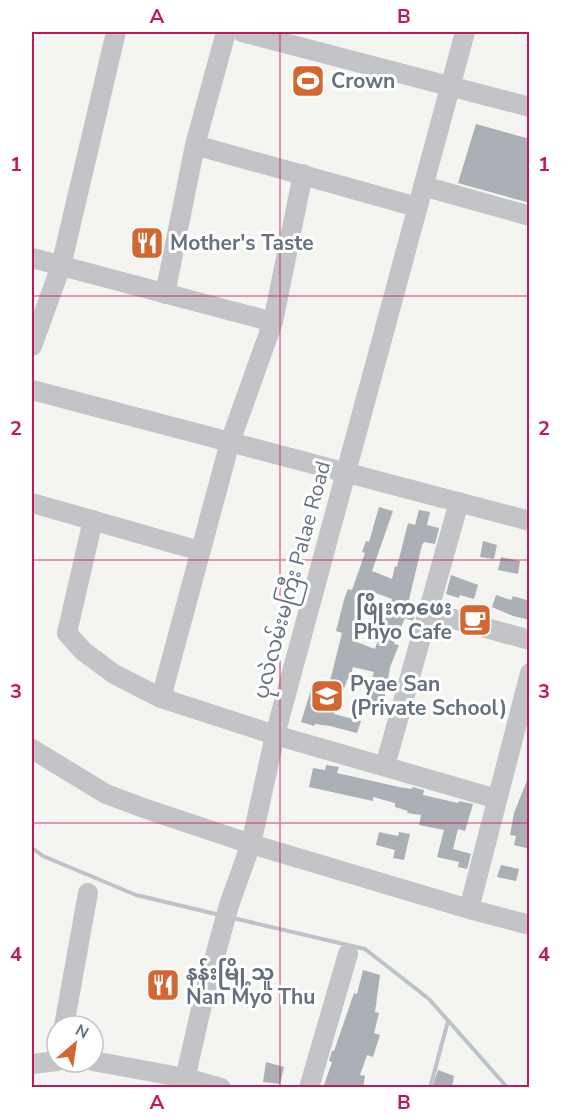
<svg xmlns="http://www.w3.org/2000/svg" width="561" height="1119" font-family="'Nunito Sans','Noto Sans Myanmar',sans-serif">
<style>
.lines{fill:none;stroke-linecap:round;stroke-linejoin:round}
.stream{stroke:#bcc4ca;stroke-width:4}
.building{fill:#abb0b6;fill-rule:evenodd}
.minor{stroke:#c2c4c8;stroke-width:20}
.grid{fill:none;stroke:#c2185b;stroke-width:1.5;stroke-opacity:0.55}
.labels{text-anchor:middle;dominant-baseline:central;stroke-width:6;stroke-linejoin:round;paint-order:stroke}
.poi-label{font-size:21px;font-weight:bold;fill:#65717f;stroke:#fff;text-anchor:start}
.street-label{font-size:21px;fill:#65717f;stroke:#fff}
.neatline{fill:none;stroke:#c2185b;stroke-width:2}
.grid-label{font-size:20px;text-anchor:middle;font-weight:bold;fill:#c2185b}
</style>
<rect width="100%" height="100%" fill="#f4f4f0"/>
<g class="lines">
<path class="stream" d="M32 848 43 856 136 895 220 915
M233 918 365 949 429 999 506 1086 511 1088
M430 1088 448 1021"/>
</g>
<path class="building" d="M476 124 530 139V203L458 183Z
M379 507 393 511 372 571 392 579 395 566 397 567 408 523 415 525 419 510 430 512 427 525 439 528 435 544 424 542 422 545 407 608 416 611 413 621 405 618 394 644 399 645 390 667 388 680 390 681 382 704 365 699 374 672 353 667 350 678H348L334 714 361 721 357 733 330 726 315 724 314 726 301 722 313 683 328 689 342 633 336 631 344 600 348 589 352 590 365 553 362 552 366 541 369 542ZM373 592 392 599 375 649 354 641Z
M483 541 497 545 494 559 480 557Z
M501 557 520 561 518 574 498 570Z
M451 575 478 585 474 599 460 595 459 598 446 594Z
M496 595 511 600 513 596 530 601V620L513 616 492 607Z
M326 765 339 767 337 773 399 787 412 789V787L424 790 423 795 458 803 459 801 473 804 465 831 458 829 453 849 471 854 467 869 458 867 459 862 437 857 444 830 419 825 421 815 407 813 408 811 395 807V803L373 797V801L309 787 313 768 325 770Z
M528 778H530V849L514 845 516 836 510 835 514 813Z
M379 832 398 836 399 832 410 834 404 860 393 858 395 850 376 845Z
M501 865 519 869 516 881 497 877Z
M363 970 380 975 375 1012 379 1013 374 1033 380 1035 373 1057 367 1055 360 1075 365 1076 363 1088H323L332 1062 329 1061 332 1051H334L354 993 357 994Z
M266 1062 284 1067 280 1084 263 1082Z
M438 1070 454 1076 452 1088H432Z"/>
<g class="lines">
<path class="minor" d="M242 32 530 107
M195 145 417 207
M423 186 530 216
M32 258 273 322
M165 294 195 145 226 32
M32 346 61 266 116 32
M32 390 530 521
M32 503 200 551
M93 520 67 633 83 651 114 674 161 698 275 735 497 799
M428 612 530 640
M161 698 230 442 273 322 303 174
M32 749 106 794 149 810 251 844 469 909 530 925
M385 766 459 502
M469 909 530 673
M64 1026 88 893
M93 1061 185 1078 221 1088
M32 1064 57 1061
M183 1088 203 1000 229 905 251 844 275 735 465 32
M309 1088 348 954"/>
</g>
<path class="grid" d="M280 32V1088M32 296H530M32 560H530M32 823H530"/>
<defs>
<symbol id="stadium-square" viewBox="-11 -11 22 22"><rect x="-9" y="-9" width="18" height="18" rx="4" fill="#d5662f" stroke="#fff"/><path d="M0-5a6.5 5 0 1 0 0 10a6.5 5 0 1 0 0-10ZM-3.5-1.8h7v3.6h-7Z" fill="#fff"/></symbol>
<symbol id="restaurant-square" viewBox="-11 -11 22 22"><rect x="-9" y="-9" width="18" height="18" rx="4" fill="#d5662f" stroke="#fff"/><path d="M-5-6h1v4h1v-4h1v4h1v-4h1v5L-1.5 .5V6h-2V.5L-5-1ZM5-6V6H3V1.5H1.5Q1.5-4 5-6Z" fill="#fff"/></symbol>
<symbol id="cafe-square" viewBox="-11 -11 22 22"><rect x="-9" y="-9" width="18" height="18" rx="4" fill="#d5662f" stroke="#fff"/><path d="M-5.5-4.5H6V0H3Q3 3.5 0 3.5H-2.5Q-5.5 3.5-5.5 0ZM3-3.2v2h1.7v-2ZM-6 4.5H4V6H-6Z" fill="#fff"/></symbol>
<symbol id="school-square" viewBox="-11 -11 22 22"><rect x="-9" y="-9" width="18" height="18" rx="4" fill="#d5662f" stroke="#fff"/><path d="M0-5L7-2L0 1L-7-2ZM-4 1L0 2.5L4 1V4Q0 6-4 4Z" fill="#fff"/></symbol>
</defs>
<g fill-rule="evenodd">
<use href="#stadium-square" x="289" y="62" width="38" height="38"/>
<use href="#restaurant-square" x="128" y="224" width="38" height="38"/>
<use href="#cafe-square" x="456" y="601" width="38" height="38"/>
<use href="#school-square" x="308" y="677" width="38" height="38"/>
<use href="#restaurant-square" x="144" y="966" width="38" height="38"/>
</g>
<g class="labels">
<g class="poi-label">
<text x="331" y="81">Crown</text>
<text x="170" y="243">Mother's Taste</text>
<text x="452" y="608" text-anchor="end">ဖြိုးကဖေး<tspan x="452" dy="24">Phyo Cafe</tspan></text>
<text x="350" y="684">Pyae San<tspan x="350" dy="24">(Private School)</tspan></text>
<text x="186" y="973">နန်းမြို့သူ<tspan x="186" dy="24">Nan Myo Thu</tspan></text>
</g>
<g class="street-label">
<text transform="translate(292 580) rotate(-75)">ပုလဲလမ်းမကြီး Palae Road</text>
</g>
</g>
<rect width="561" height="1119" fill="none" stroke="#ffffff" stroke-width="66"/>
<g transform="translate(75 1044) rotate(29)"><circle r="28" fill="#ffffff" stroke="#c1c6cc" stroke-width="1.5"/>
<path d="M0-4.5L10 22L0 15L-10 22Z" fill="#d5662f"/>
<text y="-9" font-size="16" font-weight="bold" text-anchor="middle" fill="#65717f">N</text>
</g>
<rect x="33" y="33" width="495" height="1053" class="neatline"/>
<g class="grid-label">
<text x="157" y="23">A</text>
<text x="404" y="23">B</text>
<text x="16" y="171">1</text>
<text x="544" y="171">1</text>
<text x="16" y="435">2</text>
<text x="544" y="435">2</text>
<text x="16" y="698">3</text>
<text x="544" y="698">3</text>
<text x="16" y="961">4</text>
<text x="544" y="961">4</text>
<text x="157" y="1109">A</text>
<text x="404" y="1109">B</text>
</g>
</svg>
